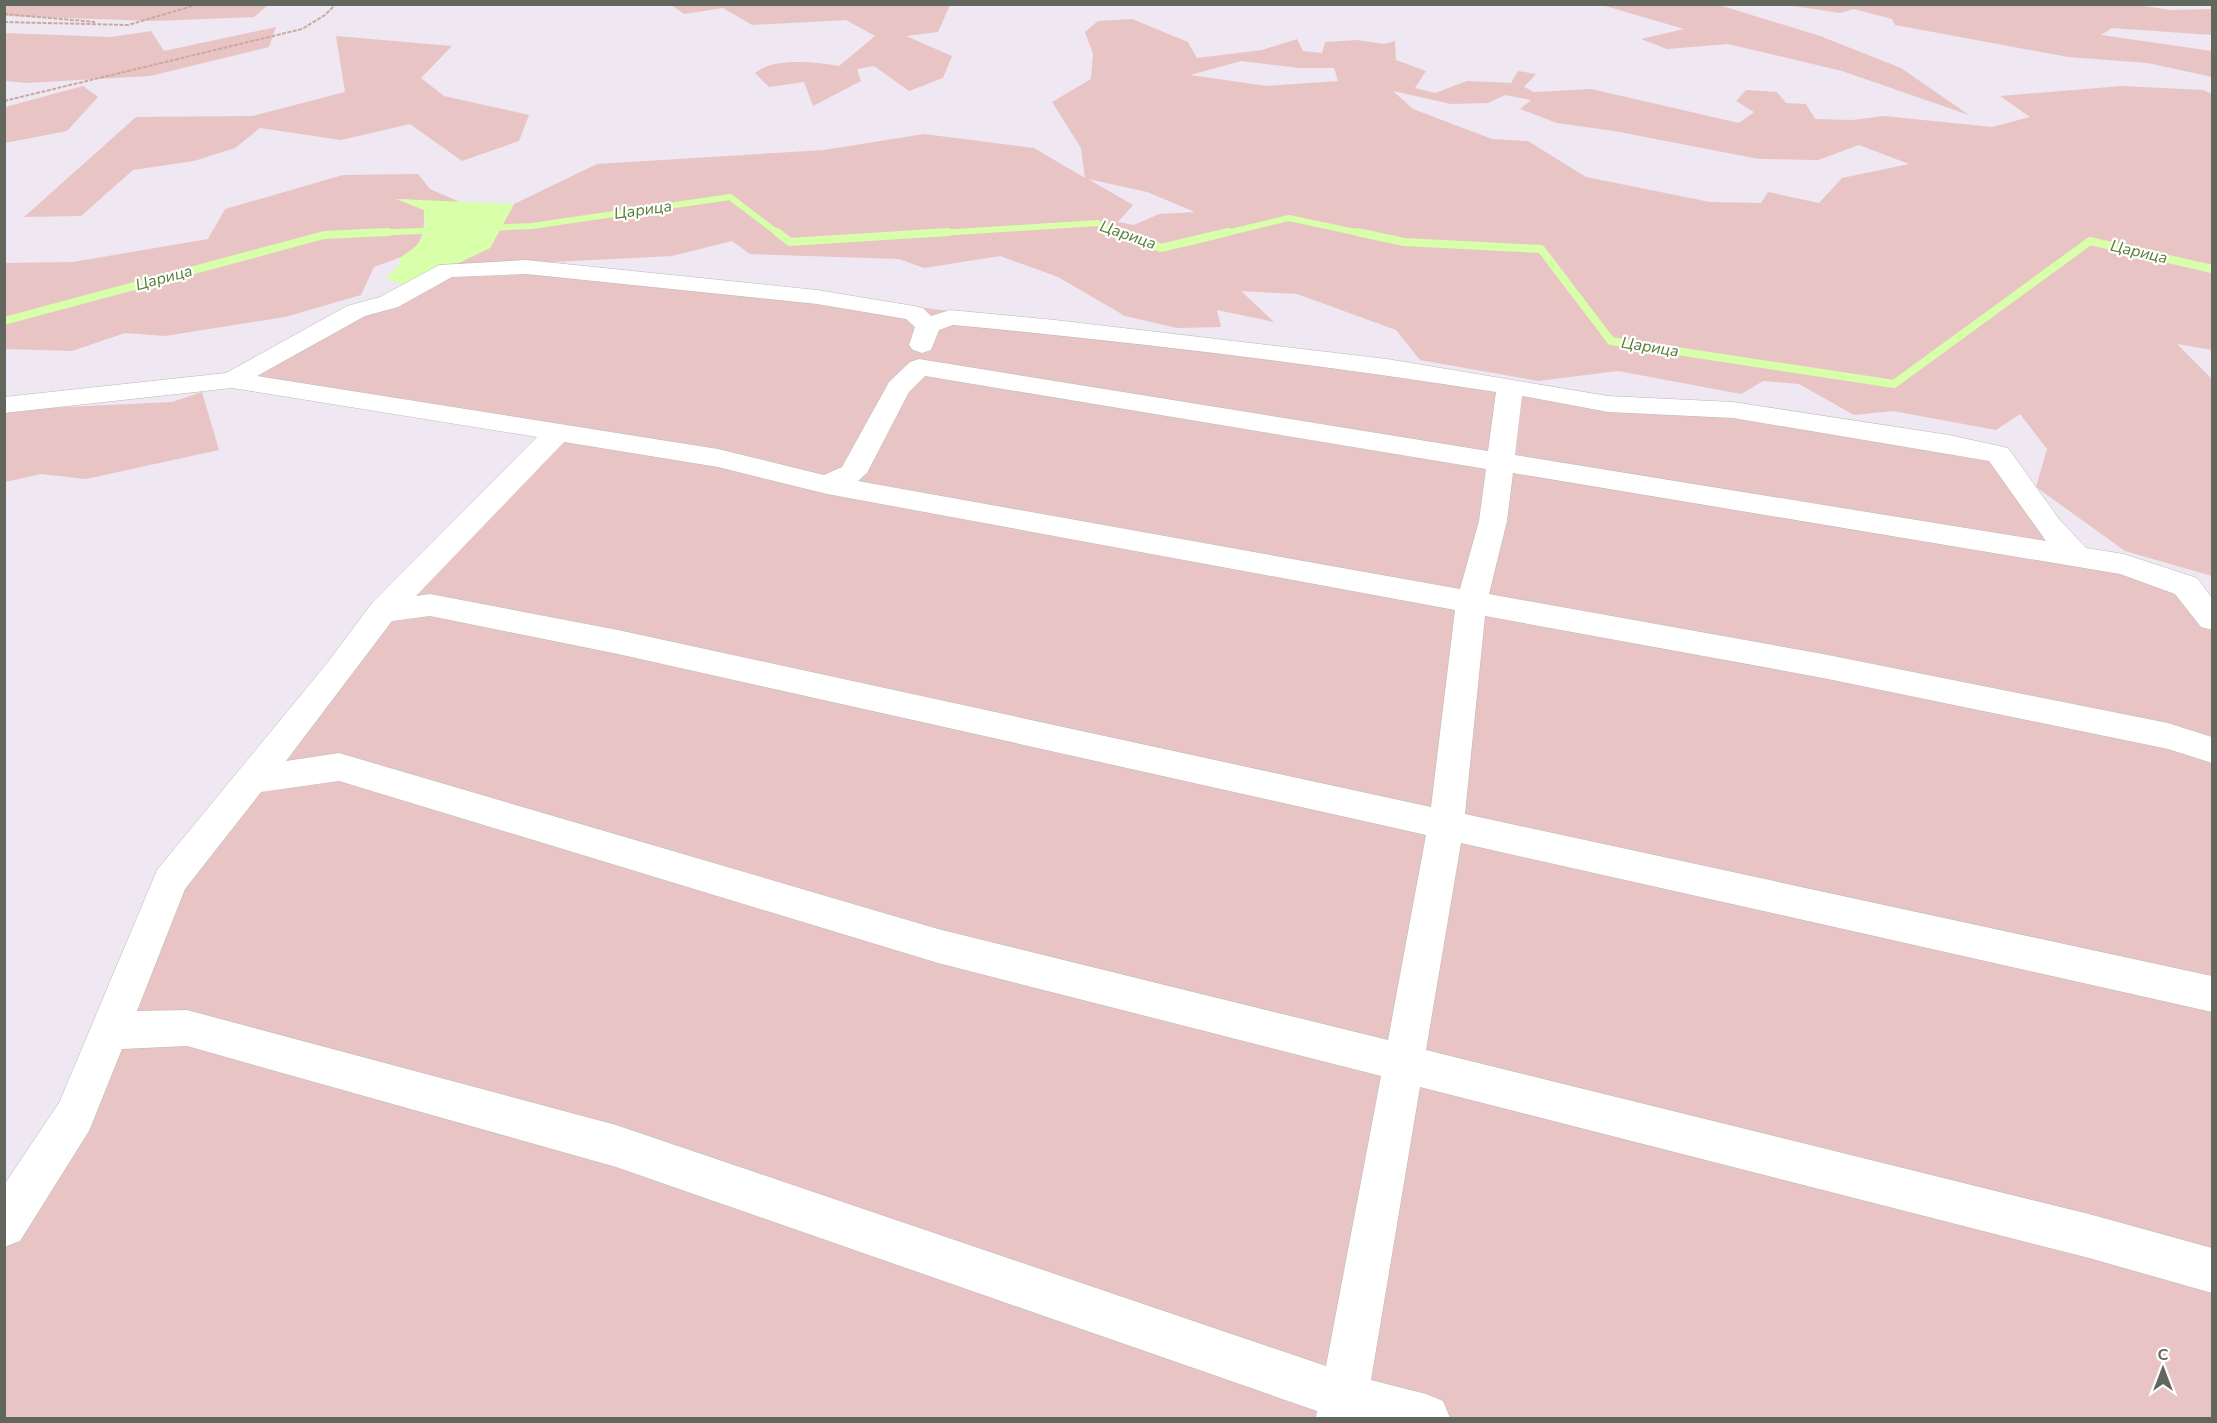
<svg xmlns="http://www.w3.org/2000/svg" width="2217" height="1423" font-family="'Nunito Sans',sans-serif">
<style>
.green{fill:#e8c5c4;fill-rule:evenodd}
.water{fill:#d8ffa9}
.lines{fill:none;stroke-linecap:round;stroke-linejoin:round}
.stream-far1{stroke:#d8ffa9;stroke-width:6}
.stream{stroke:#d8ffa9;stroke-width:8}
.minor-casing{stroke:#b7bbb4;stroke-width:1}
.path{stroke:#c9aa9d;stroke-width:2;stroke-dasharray:4 1.5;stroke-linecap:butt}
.minor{fill:#fff;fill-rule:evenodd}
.labels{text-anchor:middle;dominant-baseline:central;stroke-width:4.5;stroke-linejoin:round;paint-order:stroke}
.far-water-label{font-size:16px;font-style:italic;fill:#557d33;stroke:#fff}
</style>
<rect width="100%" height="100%" fill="#efe7f1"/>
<path class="green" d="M4 5 265 4 268 5 254 17 156 21 5 16Z
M671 5H950L938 32 906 36 952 56 943 78 909 91 874 66 857 69 861 81 813 106 804 82 769 87 755 73C774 57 815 62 839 66L875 36 846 20 752 25 723 8 684 14Z
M1602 5H1719L1820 36 1901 68 1969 115 1842 71 1728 44 1667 49 1641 39 1684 29Z
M2137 5 2171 10 2212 9V35L2112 28 2101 35 2212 51V77L2148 63 2068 57 1895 25 1892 19 1854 9 1840 13 1787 5Z
M1132 19 1188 42 1197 58 1262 50 1297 39 1303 51 1322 53 1325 42 1357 40 1384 44 1395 41 1396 60 1426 71 1415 88 1435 93 1467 81 1511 83 1518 71 1536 74 1524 87 1534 92 1591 89 1739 123 1754 112 1736 101 1746 90 1777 92 1786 103 1806 104 1815 119 1852 120 1884 116 1992 127 2030 117 2000 96 2122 86 2203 90 2212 94V350L2177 344 2212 379V576L2125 551 2036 487 2047 449 2020 414 1996 430 1893 411 1854 415 1799 384 1763 381 1741 394 1618 371 1538 381 1420 360 1396 330 1297 294 1241 291 1274 322 1217 310 1221 327 1177 328 1125 316 1058 277 1000 256 924 268 899 259 750 254 732 241 672 256 533 263 836 296 1592 397 1987 446 2079 551 2188 584 2212 612V1418H5V1199L62 1111 162 875 545 436 231 383 445 268 490 248 514 204 597 164 824 150 924 134 1034 148 1085 178 1081 148 1052 102 1091 79 1093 54 1085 32 1098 21ZM1241 61 1300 68H1334L1338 81 1267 86 1190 75ZM1393 91 1451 104 1488 103 1505 95 1531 100 1520 109 1557 123 1614 131 1759 159 1818 160 1859 145 1909 164 1842 178 1819 203 1768 192 1761 203 1710 202 1586 177 1528 141 1492 139 1413 109ZM1088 179 1147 192 1195 212 1159 214 1134 225 1118 222 1133 205Z
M276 27 269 47 150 76 27 83 5 81V33L111 37 151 31 164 51Z
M336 36 452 46 421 78 444 96 529 115 519 141 462 161 410 124 341 140 260 128 235 148 194 161 133 170 81 216 24 217 136 117 252 116 345 92Z
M83 86 98 97 67 131 5 143V107Z
M418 174 430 189 462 203 398 199 424 210C426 252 410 254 374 267L361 295 285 317 165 336 125 333 72 351 5 349 4 263 73 262 208 239 225 209 343 175Z
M202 392 219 450 86 479 41 474 5 482 4 410 172 402Z"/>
<path class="water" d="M396 199 514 204 490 248 409 287 386 278 399 265 400 258C424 241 426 240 424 210Z"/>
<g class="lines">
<path class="stream-far1" d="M488 228 532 226 730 197 779 234
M353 234 440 230
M924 234 1097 223 1124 234
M1222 234 1289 218 1364 234"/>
<path class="stream" d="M777 232 790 242 948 232
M1121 232 1161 248 1228 232
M1357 232 1404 242 1541 249 1611 341 1894 384 2090 241 2212 269
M4 321 324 235 388 232"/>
<defs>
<path id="minor" d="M526 260 817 290 914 306 923 308 931 316 950 310 1055 320 1387 359 1608 396 1733 402 1949 435 2008 448 2059 519 2086 548 2124 554 2197 578 2212 598V630L2201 627 2175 594 2120 574 1513 473 1507 521 1489 594 1823 654 2168 723 2212 737V763L2168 749 1823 678 1485 616 1465 814 2212 976V1012L1461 843 1426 1050 2089 1214 2212 1248V1293L2089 1258 1420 1087 1371 1380 1426 1394 1443 1401 1450 1418H1316L1317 1411 616 1167 187 1046 122 1049 89 1131 20 1241 4 1247V1185L59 1103 157 870 328 662 372 603 537 437 232 388 4 413V397L226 373 347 306 380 297 439 265ZM526 274 817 304 906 319 915 327 909 345 913 350 922 353 931 350 939 330 953 325C1134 342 1316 364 1496 392L1488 451 919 359 910 362 889 382 842 467 824 475 718 449 257 376 365 316 398 307 452 277ZM925 376 1486 469 1479 521 1460 589 858 481 867 473 909 392ZM1522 396 1608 412 1733 418 1989 461 2046 541 1515 455ZM564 442 718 467 827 494 1455 610 1431 807 618 630 430 594 416 596ZM430 616 618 654 1426 835 1388 1040 938 929 339 753 286 761 392 621ZM339 781 938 963 1381 1076 1326 1366 616 1125 187 1010 137 1011 185 889 261 792Z"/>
</defs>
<use href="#minor" class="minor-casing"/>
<path class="path" d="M4 14 95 22
M4 22 128 25 199 4
M4 101 302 29 325 15 336 4"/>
<use href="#minor" class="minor"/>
</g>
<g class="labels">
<g class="far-water-label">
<text transform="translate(643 210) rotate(-8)">Царица</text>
<text transform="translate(1128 235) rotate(19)">Царица</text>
<text transform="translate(2139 252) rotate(13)">Царица</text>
<text transform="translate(164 278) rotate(-15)">Царица</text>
<text transform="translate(1650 347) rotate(9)">Царица</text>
</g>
</g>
<rect width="2217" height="1423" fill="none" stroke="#62675e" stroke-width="12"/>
<g transform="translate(2163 1369)" stroke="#ffffff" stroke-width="4.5" paint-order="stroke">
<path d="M0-4.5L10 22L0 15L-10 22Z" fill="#62675e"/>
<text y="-9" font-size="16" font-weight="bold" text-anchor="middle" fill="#62675e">С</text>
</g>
</svg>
